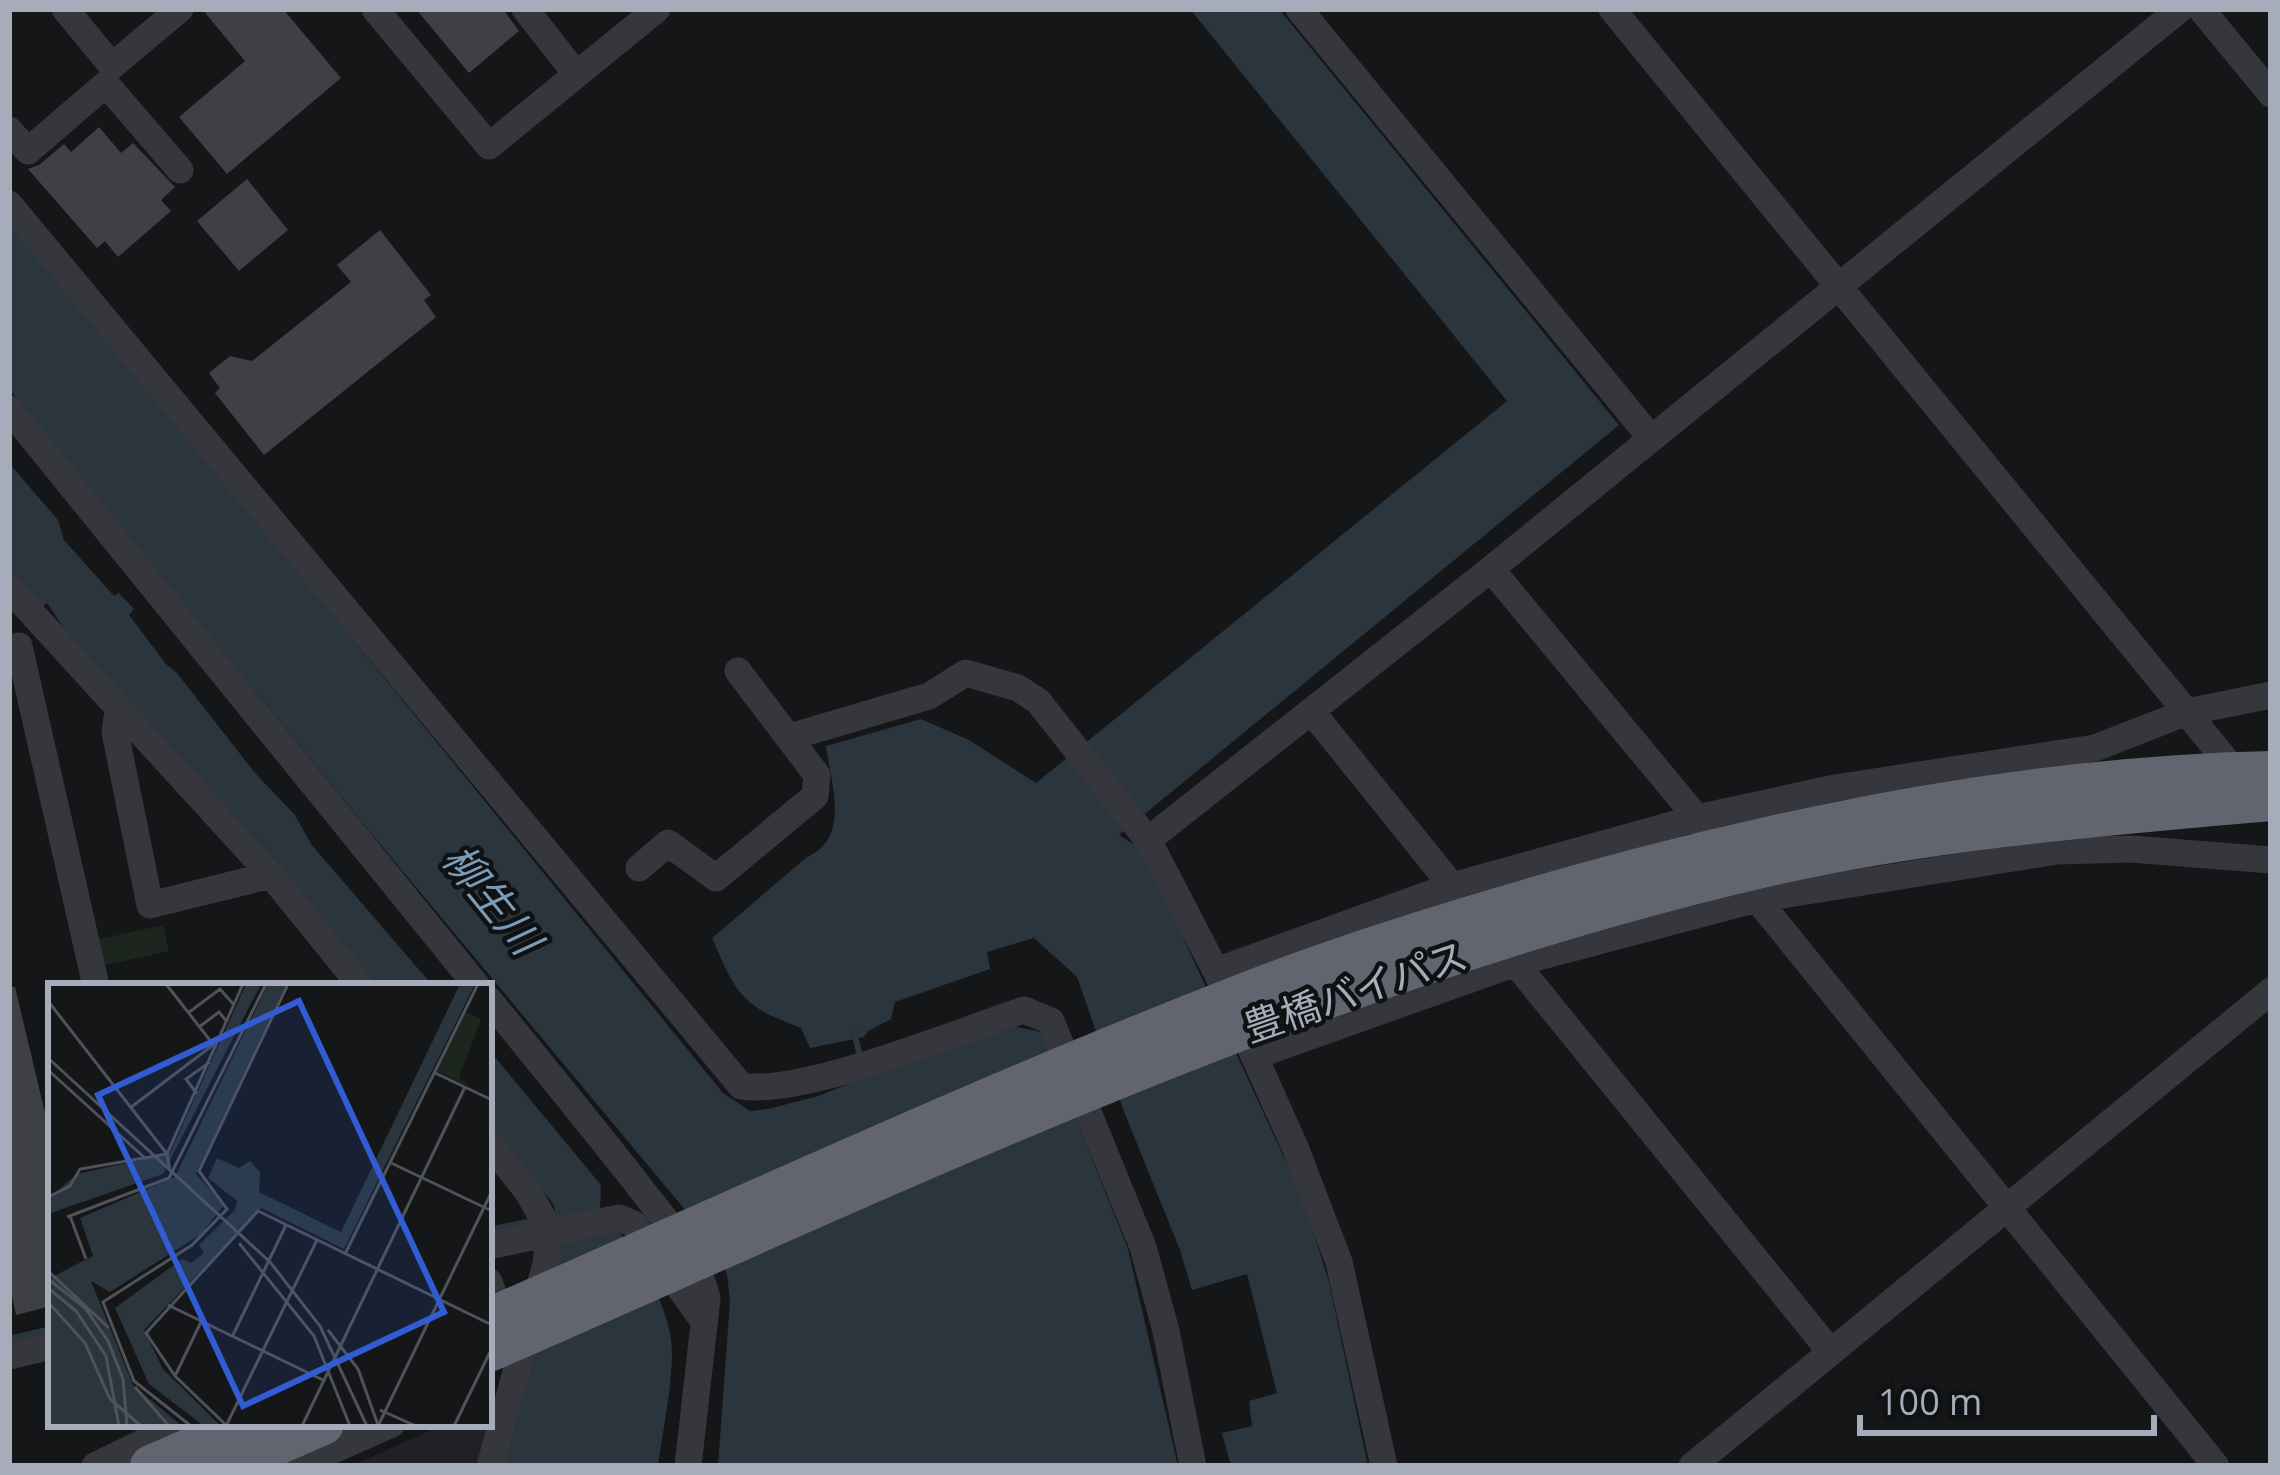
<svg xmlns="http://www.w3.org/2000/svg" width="2280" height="1475" font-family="'Open Sans','Noto Sans JP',sans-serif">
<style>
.built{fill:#212125}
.green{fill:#1d261e}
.water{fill:#2a353d}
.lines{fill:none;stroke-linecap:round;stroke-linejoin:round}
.stream{stroke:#2a353d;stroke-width:6}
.building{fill:#3f4045}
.minor{stroke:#36373d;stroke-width:27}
.highway{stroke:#62656f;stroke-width:42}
.highway-bridge{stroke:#62656f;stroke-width:42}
.labels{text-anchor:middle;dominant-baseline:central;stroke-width:9;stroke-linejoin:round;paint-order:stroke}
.street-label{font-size:39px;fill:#a6acb9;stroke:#101113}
.water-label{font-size:42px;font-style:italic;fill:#7a9cb8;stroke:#101113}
.inset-road{fill:none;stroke:#4f5258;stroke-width:3}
.view{fill:#325cd3;fill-opacity:0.15;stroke:#325cd3;stroke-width:6}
.inset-edge{fill:none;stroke:#a6acb9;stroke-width:6}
</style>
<rect width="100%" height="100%" fill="#151618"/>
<path class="built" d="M445 1424H489L485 1466H351Z"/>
<path class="green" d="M163 925 169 951 101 966 96 940Z"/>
<path class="water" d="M1190 9H1279L1619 425 1119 835 1143 850 1303 1199 1329 1282 1368 1466H1231L1222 1433 1252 1426 1249 1401 1277 1393 1247 1274 1192 1290 1180 1250 1125 1114 1077 977 1034 938 987 952 990 969 895 1002 891 1019 868 1031 864 1037 810 1048 801 1028C740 1005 737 995 712 938L807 857C851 838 831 784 826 746L921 719 969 740 1036 783 1507 401Z
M9 218 723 1093 750 1111 768 1109 818 1096 894 1066 1016 1027 1042 1032 1128 1249 1178 1466H718L730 1301 727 1274 712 1242 365 826 9 389Z
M9 463 58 520 64 540 114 596 119 593 134 609 129 615 166 664 177 673 255 773 295 815 311 844 433 986H377L280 865 65 630 47 603 42 607 9 570Z
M489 1050 601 1185 600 1210C631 1241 672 1306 672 1352 672 1389 663 1429 658 1466H500L561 1252 554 1205 489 1125Z"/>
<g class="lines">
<path class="stream" d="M854 1032 861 1060
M489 1230 532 1221
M9 1339 51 1329"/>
</g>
<path class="building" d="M202 9H283L341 78 227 174 179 117 245 61Z
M416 9H503L519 31 469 73Z
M99 127 121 153 133 143 175 187 161 200 171 211 118 257 105 241 97 248 28 169 39 165 64 144 71 152Z
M247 179 288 230 239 271 197 221Z
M380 230 431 295 424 300 436 317 264 455 215 393 220 388 209 373 230 356 252 361 351 282 337 265Z
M9 987H15L51 1138V1306L16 1315 9 1284Z"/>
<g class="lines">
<path class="minor" d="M65 9 112 66 180 9
M375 9 489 146 657 9
M525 9 576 74
M1299 9 1651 438
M1612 9 2242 780
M2201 9 2271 94
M9 130 28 151 106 84 180 170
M9 204 741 1086C803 1096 958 1032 1024 1010L1051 1021 1143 1247 1166 1331 1193 1466
M9 409 477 986
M1491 569 1697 818 1757 899 2216 1466
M9 588 271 875 361 986
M19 646 96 986
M118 710 115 732 150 905 271 875
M1312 712 1461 897
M790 737 929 696 966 673 1018 688 1038 701 1148 840 1216 971 1295 1147 1339 1262 1384 1466
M1148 840 1491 569 2180 9
M639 868 668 843 716 878 815 796 817 775 738 671
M1508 954 1830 1351
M1216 971 1452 886 1697 818 1835 788 2095 748 2187 712 2271 695
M489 1000C538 1060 587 1120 635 1181 662 1217 696 1253 707 1298L688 1466
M1254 1056 1516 963 1757 899 2057 851 2131 849 2271 860
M489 1143 528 1192 550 1231 546 1264 490 1466
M489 1246 619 1218 634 1224 702 1319
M489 1282 504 1324
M9 1356 51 1346
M95 1466 181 1424
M297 1466 392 1424
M1692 1466 2271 991"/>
<path class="highway" d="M151 1466 248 1424
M227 1466 323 1424"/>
<path class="highway-bridge" d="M489 1319C742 1208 994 1091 1252 991 1360 949 1473 915 1584 884 1809 822 2037 777 2271 772
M489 1351C903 1170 1315 971 1757 868 1926 829 2099 815 2271 800"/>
</g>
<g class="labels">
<g class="street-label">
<text transform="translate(1355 990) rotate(-19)">豊橋バイパス</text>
</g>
<g class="water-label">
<text transform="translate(493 898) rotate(51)">柳生川</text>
</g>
</g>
<g transform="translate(48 983)">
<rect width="444" height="444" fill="#151618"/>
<path d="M418 29 433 36 411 95 423 104 389 88Z" fill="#1d261e"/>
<path d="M198 1H213L115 191 0 231V216L29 191 122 170ZM220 1H238L148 191 176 222 153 251 62 309 43 298 85 402 134 443H0V296L45 273 32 235 127 194ZM412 1H427L296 266 213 225 96 347 115 386 173 443H156L101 401 67 325 134 276 143 280 156 270 151 262 187 227 189 218 160 195 169 175 191 185 202 178 212 189 211 209 293 249Z" fill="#2a353d"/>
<path class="inset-road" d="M118 1 168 65M0 18 119 171 122 188M140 30 172 6 186 22M151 44 171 29 179 39M0 75 222 279 272 343 319 443M0 87 98 176M385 89 444 117M149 111 138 96 162 79M82 125 165 62M341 179 444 228M0 214 22 203 32 186 119 171 195 1M22 233 38 276M19 234 121 195 218 1M191 260 266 353 302 443M297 271 430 1M0 288 61 345M0 296 37 325 60 358 75 396 79 443M0 305 28 328 58 373 71 443M0 319 37 360 62 416 93 443M120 322 277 398M280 347 310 386 330 442M184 354 238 242M127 393 153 339M87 404 121 443M332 427 368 443M143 443 86 398 55 319 144 262 179 226 151 188 240 1M178 443 269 257M179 443 127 393 98 350 210 228 444 342M254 443 417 104M330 443 444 208M406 443 444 365"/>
<path class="view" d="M251 18 396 329 195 423 50 112Z"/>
<rect width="444" height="444" class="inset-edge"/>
</g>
<rect width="2280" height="1475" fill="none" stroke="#a6acb9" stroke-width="24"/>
<path d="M1860 1415v18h294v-18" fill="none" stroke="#a6acb9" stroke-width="6"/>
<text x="1878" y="1415" font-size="36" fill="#a6acb9" stroke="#101113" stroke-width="9" paint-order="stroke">100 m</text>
</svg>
